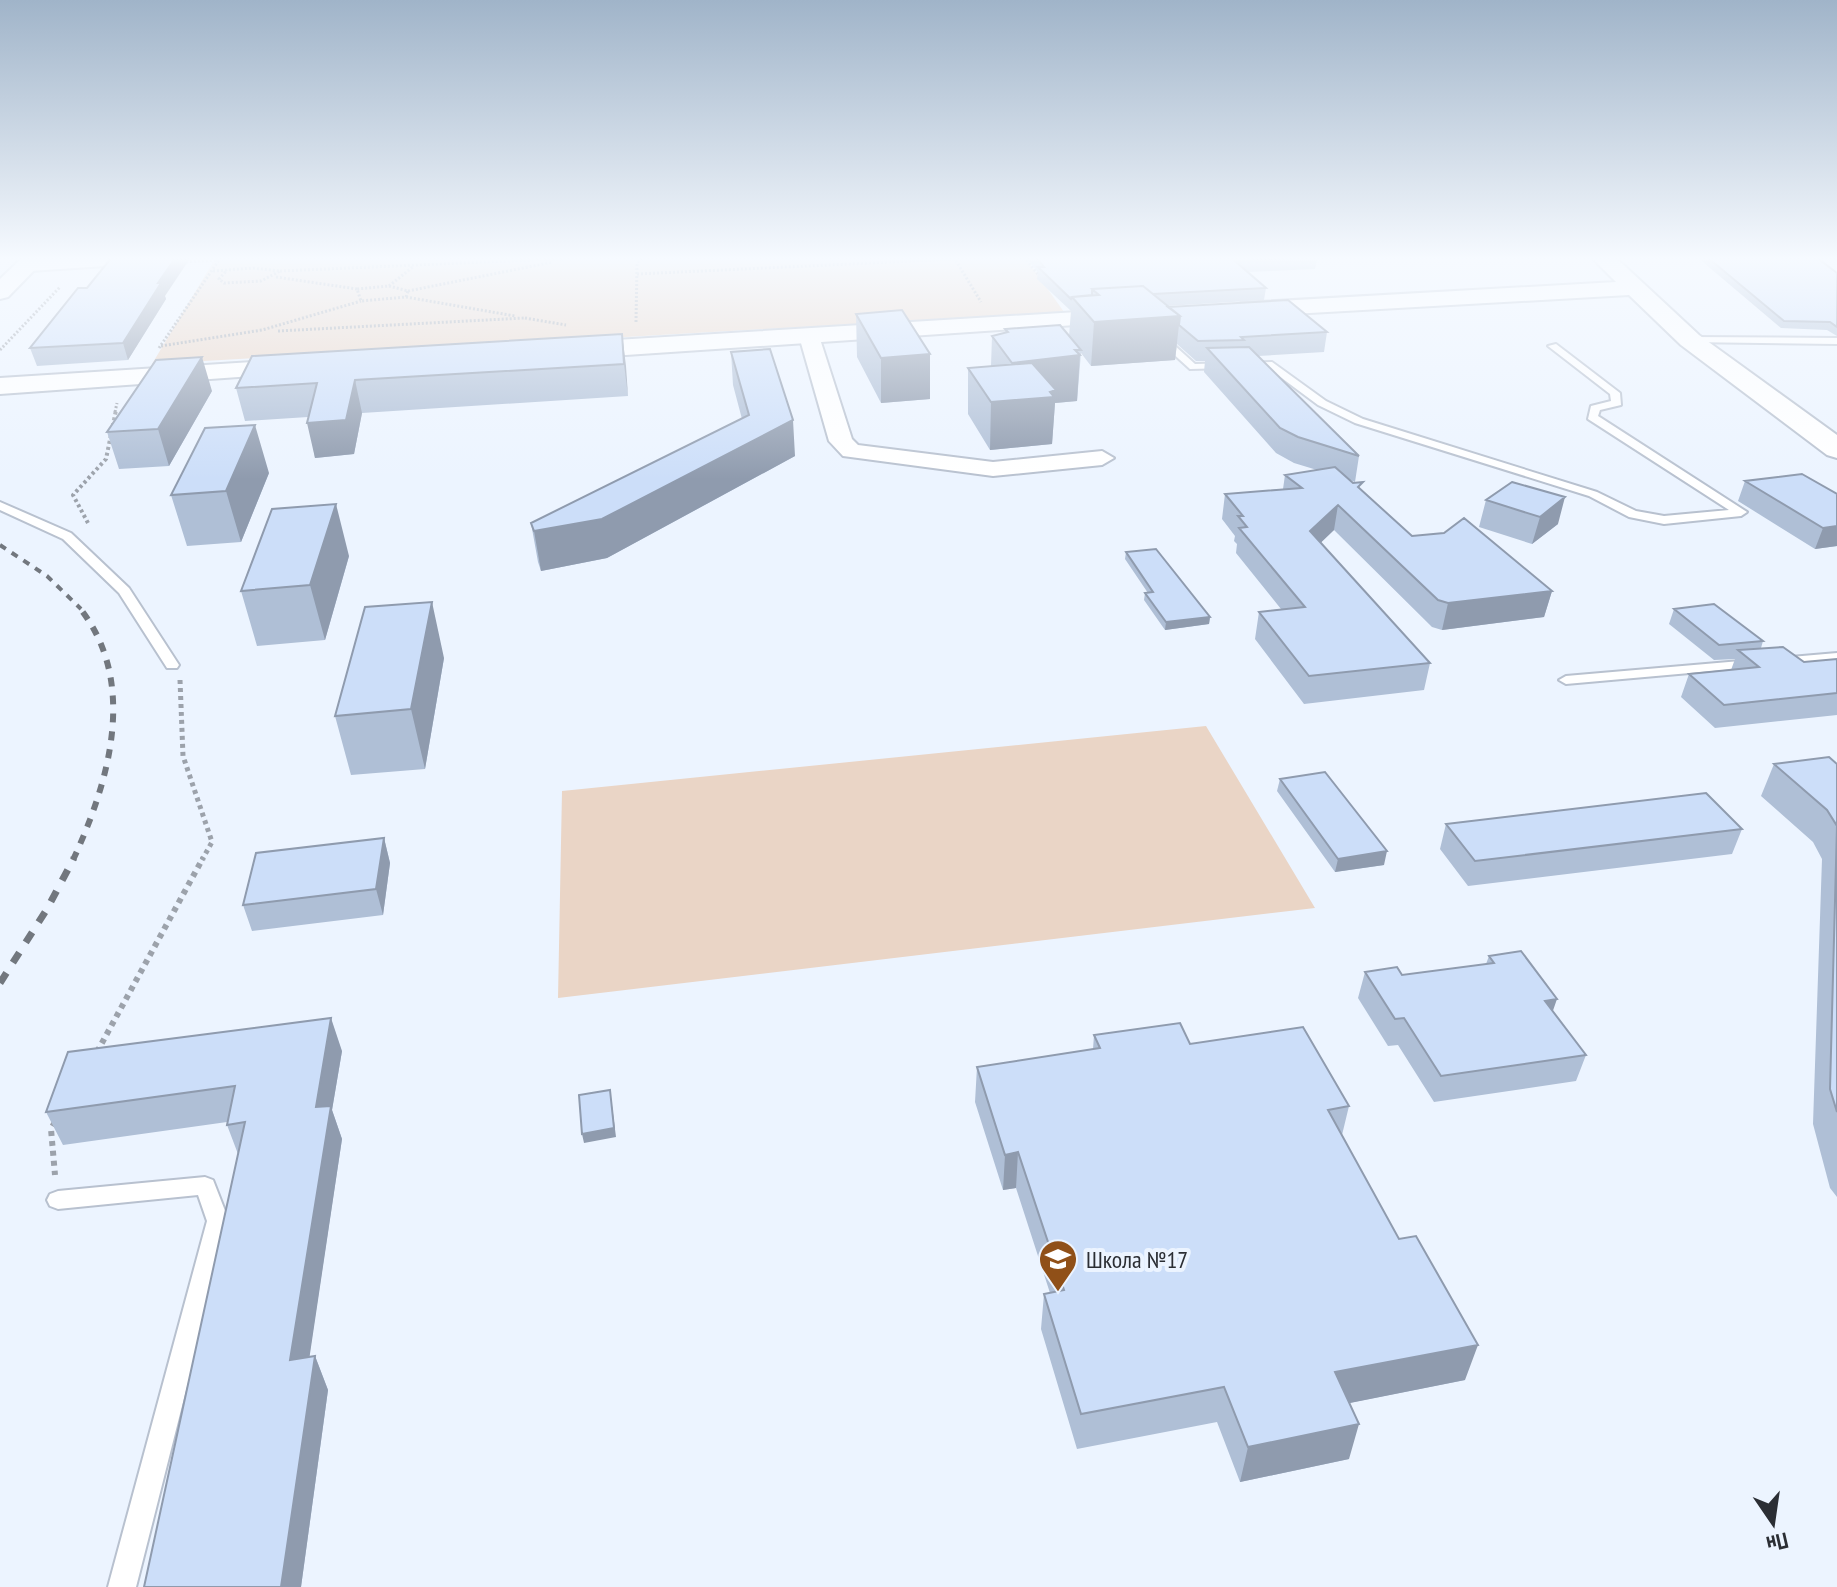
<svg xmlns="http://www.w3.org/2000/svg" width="1837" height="1587" font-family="'PT Sans Narrow',sans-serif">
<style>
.green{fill:#ead5c6}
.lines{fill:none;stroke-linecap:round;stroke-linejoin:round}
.service-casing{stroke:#b8c1cf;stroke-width:4}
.minor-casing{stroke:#b8c1cf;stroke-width:4}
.tertiary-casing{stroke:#b8c1cf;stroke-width:4}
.secondary-casing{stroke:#b8c1cf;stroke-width:4}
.path-far3{stroke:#9ca2ab;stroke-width:3;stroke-dasharray:2 2;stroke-linecap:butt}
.path-far2{stroke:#9ca2ab;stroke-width:4;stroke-dasharray:3 3;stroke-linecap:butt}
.path-far1{stroke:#9ca2ab;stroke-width:5;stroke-dasharray:4 4;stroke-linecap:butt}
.path{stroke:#9ca2ab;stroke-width:6;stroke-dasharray:5 5;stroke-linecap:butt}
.service{fill:#fff;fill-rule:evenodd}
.minor{fill:#fff;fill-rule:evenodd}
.tertiary{fill:#fff;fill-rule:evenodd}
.secondary{fill:#fff;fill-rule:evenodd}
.rail-far2{stroke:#72777e;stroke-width:4;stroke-dasharray:7 7;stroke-linecap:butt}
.rail-far1{stroke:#72777e;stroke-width:6;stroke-dasharray:9 9;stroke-linecap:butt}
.rail{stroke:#72777e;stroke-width:7;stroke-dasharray:12 12;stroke-linecap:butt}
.wall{fill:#afbfd6}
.shaded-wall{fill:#8f9bae}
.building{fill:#ccdef9;stroke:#8f9bae;stroke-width:2}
.labels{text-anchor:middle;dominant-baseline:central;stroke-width:8;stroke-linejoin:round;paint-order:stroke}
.near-poi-label{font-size:24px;fill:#2b2e34;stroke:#ecf4ff;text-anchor:start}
</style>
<rect width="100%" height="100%" fill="#ecf4ff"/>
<path class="green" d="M253 257H1025L1064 312 152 364 215 259Z
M1206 726 1315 908 558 998 562 791Z"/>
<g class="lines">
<defs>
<path id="service" d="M1158 336H1164L1195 364 1272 362 1326 401 1363 419 1597 492 1636 511 1664 516 1729 510 1588 419 1591 406 1611 401 1610 394 1548 346 1556 344 1620 393 1621 405 1600 410 1598 416 1747 512 1741 516 1664 524 1629 517 1589 496 1355 423 1318 405 1267 367 1190 369 1158 340Z
M1690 337 1837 338V344L1687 342V338Z
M0 502 71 533 129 588 179 665 177 668H167L119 593 63 539 0 510Z
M1837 653V661L1779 666 1772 662 1779 658Z
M1752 660 1757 661 1759 664 1757 667 1566 684 1559 680 1566 676Z
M205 1177 213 1180 229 1221 136 1587H108L207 1221 198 1195 58 1209 50 1206 47 1200 50 1194 58 1191Z"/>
<path id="minor" d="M809 330 819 336 852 439 858 445 993 462 1102 451 1114 458 1102 465 993 476 843 456 829 441 799 336Z"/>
<path id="tertiary" d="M37 257H162L151 263 30 271 19 264 22 259Z
M1591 257H1615L1699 335 1837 435V458L1827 455 1681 345 1629 295 1241 317 1229 310 1241 303 1616 282Z
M1127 309 1139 316 1135 321 566 359 553 351 566 343Z
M300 359 309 362 313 367 309 372 0 394V378Z"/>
<path id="secondary" d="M23 257H47L8 297 0 299V279Z"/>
</defs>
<use href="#service" class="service-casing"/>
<use href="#minor" class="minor-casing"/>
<use href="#tertiary" class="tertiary-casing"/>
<use href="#secondary" class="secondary-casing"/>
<path class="path-far3" d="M1024 257 1041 278
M954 258 964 257
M182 262 219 260
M213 271 253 268 280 271 261 281 224 283 219 279 227 270
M280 271 598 257
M637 274 955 259 981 302
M276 277 357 289
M389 286 414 266
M389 286 408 291 406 297 361 301 357 289Z
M408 291 553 262
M406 297 515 316
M525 318 566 325
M636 322 637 263 642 257
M278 331 524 318
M161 346 262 330 361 301
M159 348 219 260
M0 350 60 287
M115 412 117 403"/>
<path class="path-far2" d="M88 523 73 495 106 459 116 410"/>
<path class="path-far1" d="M180 680 183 756 212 842 202 860"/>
<path class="path" d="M97 1052 203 858
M55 1122 51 1129 55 1175"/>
<use href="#service" class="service"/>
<use href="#minor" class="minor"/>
<use href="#tertiary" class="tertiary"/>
<use href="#secondary" class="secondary"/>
<path class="rail-far2" d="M0 545 47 576 81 609"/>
<path class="rail-far1" d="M73 860C109 782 139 682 79 607"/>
<path class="rail" d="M0 983 47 909 74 858"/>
</g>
<path class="wall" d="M1025 257H1334V259L1317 260 1315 269 1247 272 1266 288 1264 300 1167 306 1327 332 1324 352 1258 356 1359 456 1355 482 1350 480 1412 536 1552 591 1544 617 1442 630 1432 627 1334 530 1320 543 1430 663 1424 690 1304 704 1255 639 1259 612 1281 609 1236 553 1237 544 1234 541 1235 536 1222 519 1225 494 1283 489 1285 475 1317 470 1294 463 1276 453 1204 372 1205 361H1196L1177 344 1175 360 1091 366 1081 353 1077 401 1055 403 1052 444 990 450 968 414V368L991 366 992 336 1005 333V329L1069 336 1071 311 1037 279 1038 272Z
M1448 257H1497L1452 260Z
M1697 257H1816L1837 273V336L1827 330 1781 328Z
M165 296 166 299 128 360 37 366 30 348Z
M856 314 930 354V399L881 403 857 357Z
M622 334 628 396 362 413 354 454 315 458 308 417 245 421 236 388Z
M731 352 795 456 607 558 541 571 538 562 531 523 742 419 733 385Z
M212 391 169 466 119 469 107 432Z
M269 473 241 542 187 546 171 495Z
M1745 481 1837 494V546L1815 549 1738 501Z
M1512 482 1558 524 1532 544 1479 527 1486 500Z
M1126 552 1210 617 1209 624 1165 630 1144 600 1145 593H1148L1125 559Z
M349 556 325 640 257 646 241 591Z
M1674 609 1763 641 1761 648 1804 662 1837 659V715L1715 728 1681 697 1689 674 1731 670 1735 659 1714 660 1669 624Z
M444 658 425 769 351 775 335 716Z
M1774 764H1837V1197L1830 1188 1813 1124 1822 859 1813 842 1761 796Z
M1280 779 1384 865 1335 872 1277 791Z
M1446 824 1742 829 1732 854 1468 886 1440 849Z
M384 838 390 863 383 915 252 931 243 905Z
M1489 956 1553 1011 1586 1055 1576 1081 1434 1102 1398 1045 1388 1046 1358 998 1365 972 1402 975 1486 964Z
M1094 1035 1190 1044 1349 1106 1342 1135 1465 1380 1349 1403V1459L1240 1482 1217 1422 1077 1449 1041 1329 1044 1294 1050 1293 1016 1188 1003 1190 975 1102 977 1067 1093 1049Z
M342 1051 332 1110 342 1139 309 1357 315 1356 328 1390 301 1587H144L238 1154 227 1125V1122L63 1145 46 1112Z"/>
<path class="shaded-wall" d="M176 257H191L165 296 166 299 128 360 123 343 158 283Z
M1180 316 1175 360 1091 366 1094 322Z
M622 334 626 366 628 396 624 364Z
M930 354V399L881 403V358Z
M1080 355 1077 401 1055 403 1052 444 990 450 991 402 1010 400 1012 363Z
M202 357 212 391 169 466 158 429Z
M355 380 362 413 354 454 315 458 307 423Z
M793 420 795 456 607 558 541 571 534 531Z
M255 425 269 473 241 542 226 491Z
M1565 497 1558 524 1532 544 1540 517Z
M336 504 349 556 325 640 310 585Z
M1338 505 1334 530 1306 557 1310 531Z
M1837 526V546L1815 549 1823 528Z
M1552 591 1544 617 1442 630 1448 603Z
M432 602 444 658 425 769 411 709Z
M1210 617 1209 624 1165 630 1166 622Z
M384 838 390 863 383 915 376 889Z
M1387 851 1384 865 1335 872 1338 859Z
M1557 999 1548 1025 1545 1001Z
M331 1018 342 1051 332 1110 342 1139 304 1394 290 1360 316 1107Z
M610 1090 616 1137 584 1143 582 1134Z
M1018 1152 1016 1188 1003 1190 1005 1155Z
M1478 1345 1465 1380 1325 1408 1335 1372Z
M315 1356 328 1390 301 1587H281Z
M1359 1424 1349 1459 1240 1482 1248 1447Z"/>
<path class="building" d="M112 257H176L158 283H161L123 343 30 348 78 288H87Z
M1036 257H1315L1235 261 1266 288 1153 294 1143 286 1092 289V295L1072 297 1071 299 1038 267H1044Z
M1707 257H1816L1837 273V327L1830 322 1784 321Z
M1143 286 1180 316 1094 322 1072 297 1099 295 1092 289Z
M1288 300 1327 332 1241 337 1244 340 1198 341 1179 325 1180 316 1168 307Z
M902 310 930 354 881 358 856 314Z
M1060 325 1081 350H1075L1080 355 1012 363 992 336 1008 332 1005 329Z
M622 334 624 364 355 380 346 420 307 423 317 383 236 388 252 356Z
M1249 347 1359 456 1298 437 1280 428 1207 348Z
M770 349 793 420 602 519 534 531 531 523 749 415 731 352Z
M202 357 158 429 107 432 156 360Z
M1032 363 1056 390 1050 392 1054 397 991 402 968 368Z
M255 425 226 491 171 495 205 428Z
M1335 467 1353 483 1363 482 1358 487 1412 536 1444 533 1464 518 1552 591 1448 603 1438 600 1338 505 1310 531 1430 663 1309 676 1259 612 1305 607 1239 528 1247 527 1238 516H1243L1225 494 1302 488 1285 475Z
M1802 474 1837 494V526L1823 528 1745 481Z
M1512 482 1565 497 1540 517 1486 500Z
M336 504 310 585 241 591 272 509Z
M1156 549 1210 617 1166 622 1145 593 1153 592 1126 552Z
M432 602 411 709 335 716 365 607Z
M1714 604 1763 641 1719 645 1674 609Z
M1783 647 1804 662 1837 659V693L1724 705 1689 674 1759 667 1738 650Z
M1829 757 1837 764V1112L1830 1089 1837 826 1827 810 1774 764Z
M1325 772 1387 851 1338 859 1280 779Z
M1706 793 1742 829 1475 861 1446 824Z
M384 838 376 889 243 905 256 853Z
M1521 951 1557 999 1545 1001 1586 1055 1441 1076 1404 1018 1395 1019 1365 972 1397 967 1402 975 1494 963 1489 956Z
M331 1018 316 1107 331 1106 290 1360 315 1356 281 1587H144L245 1122 227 1125 235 1086 46 1112 68 1052Z
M1180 1023 1190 1044 1303 1027 1349 1106 1328 1110 1399 1239 1416 1236 1478 1345 1335 1372 1359 1424 1248 1447 1224 1387 1081 1414 1044 1294 1064 1290 1018 1152 1005 1155 977 1067 1100 1048 1094 1035Z
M610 1090 614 1128 582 1134 579 1095Z"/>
<linearGradient id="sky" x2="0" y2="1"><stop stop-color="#a0b4c9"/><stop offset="0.54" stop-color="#f6faff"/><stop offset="1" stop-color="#f6faff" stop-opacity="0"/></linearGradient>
<rect width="1837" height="479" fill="url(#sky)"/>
<defs>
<symbol id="school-pin" viewBox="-11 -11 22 30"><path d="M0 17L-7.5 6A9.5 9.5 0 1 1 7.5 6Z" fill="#905018" stroke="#ecf4ff"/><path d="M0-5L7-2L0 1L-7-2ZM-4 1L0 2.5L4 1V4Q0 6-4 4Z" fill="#fff"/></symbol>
</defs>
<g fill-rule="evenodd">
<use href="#school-pin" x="1036" y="1237" width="44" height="60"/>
</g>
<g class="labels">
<g class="near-poi-label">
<text x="1086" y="1259">Школа №17</text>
</g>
</g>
<g transform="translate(1773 1523) rotate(167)" stroke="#ecf4ff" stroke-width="6" paint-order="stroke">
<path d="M0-6L14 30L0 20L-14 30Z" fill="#2b2e34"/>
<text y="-12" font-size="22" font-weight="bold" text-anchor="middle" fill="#2b2e34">Пн</text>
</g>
</svg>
